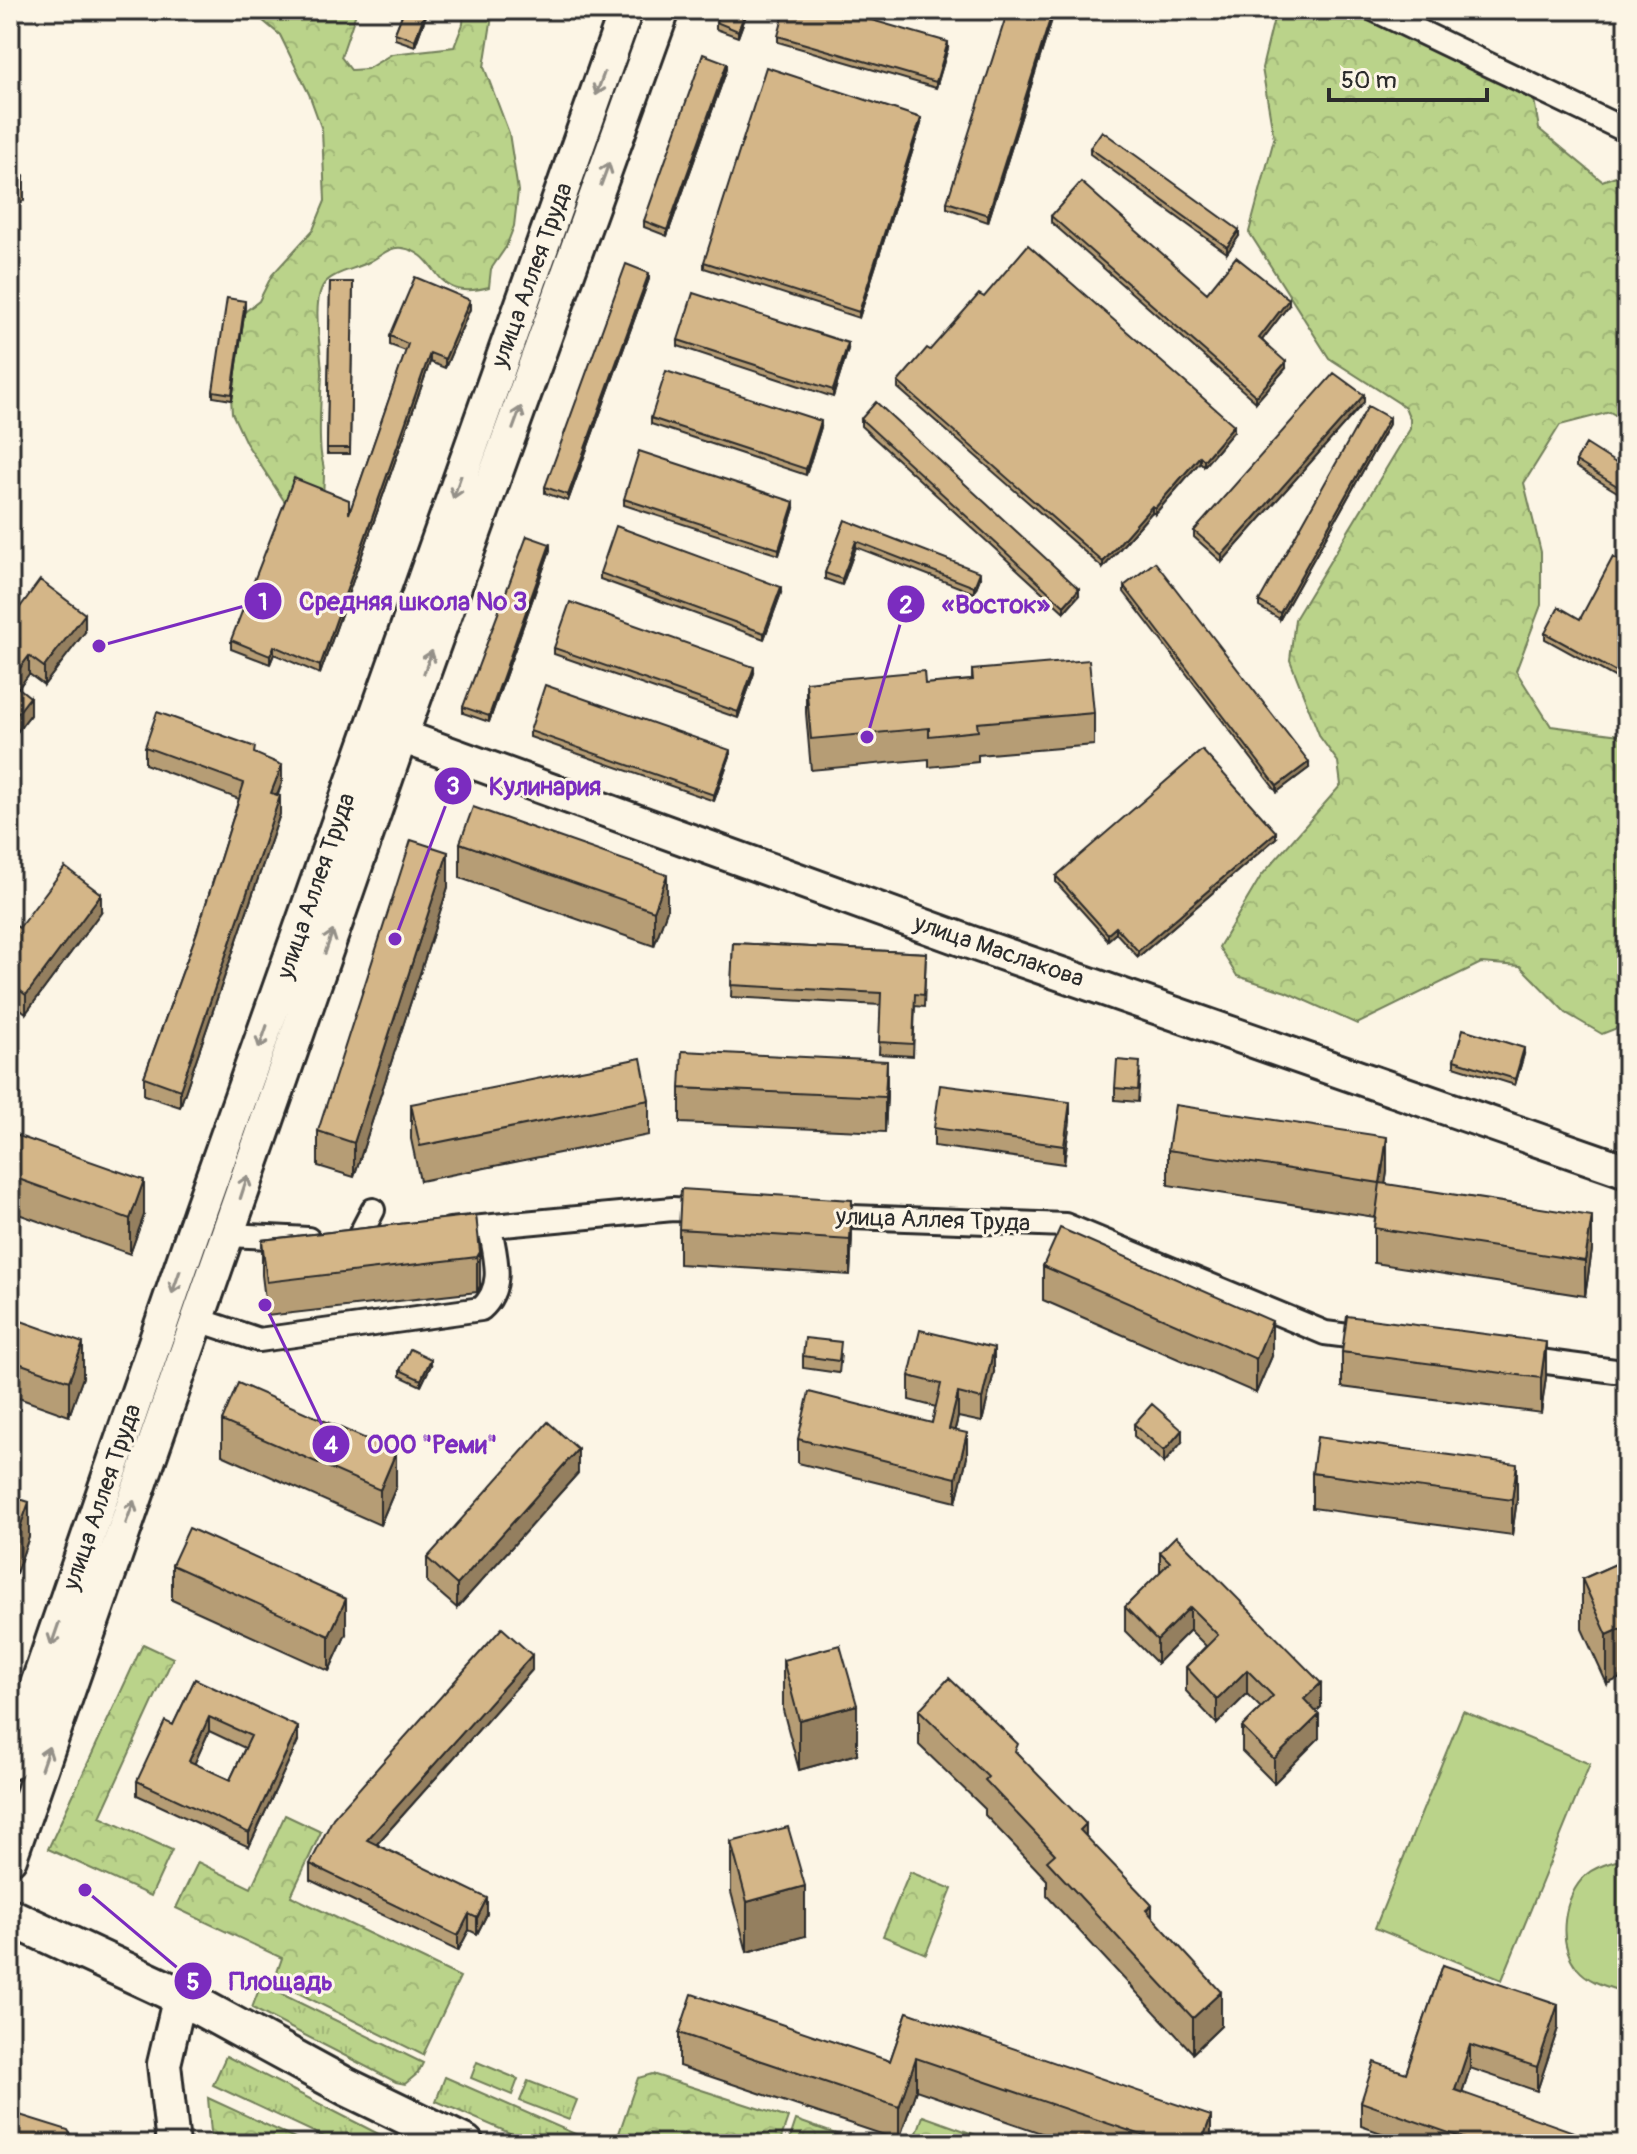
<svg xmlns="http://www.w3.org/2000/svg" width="1637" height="2154" font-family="Pangolin,sans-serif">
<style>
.grass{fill:url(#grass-tufts);stroke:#727f5a;stroke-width:2}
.forest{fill:url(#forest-crowns);stroke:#727f5a;stroke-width:2}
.pitch{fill:#bad38a;stroke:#727f5a;stroke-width:2}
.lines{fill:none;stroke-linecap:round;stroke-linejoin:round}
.street-casing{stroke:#2b2b2b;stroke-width:28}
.secondary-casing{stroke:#2b2b2b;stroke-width:38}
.primary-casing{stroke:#2b2b2b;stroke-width:42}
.street{stroke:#fcf5e5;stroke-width:22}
.secondary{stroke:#fcf5e5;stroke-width:32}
.primary{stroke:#fcf5e5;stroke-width:36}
.wall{fill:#b69d75;stroke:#2b2b2b;stroke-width:2;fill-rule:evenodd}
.shaded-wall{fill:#947f5f;stroke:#2b2b2b;stroke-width:2}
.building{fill:#d4b688;stroke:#2b2b2b;stroke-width:2;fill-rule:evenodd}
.oneway{stroke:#949088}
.labels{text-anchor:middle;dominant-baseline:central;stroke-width:6;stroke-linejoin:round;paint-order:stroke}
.street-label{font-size:24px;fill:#2b2b2b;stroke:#fcf5e5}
.leader{fill:none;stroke:#7b2cbf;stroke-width:3}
.callout-dot{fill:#7b2cbf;stroke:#fcf5e5;stroke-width:3}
.mark-label{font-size:24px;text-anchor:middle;font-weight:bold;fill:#fff}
.callout-label{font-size:26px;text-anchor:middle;font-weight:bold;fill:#7b2cbf;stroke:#fcf5e5;stroke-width:6;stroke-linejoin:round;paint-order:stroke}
</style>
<defs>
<pattern id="grass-tufts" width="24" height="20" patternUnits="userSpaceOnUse" patternTransform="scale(2)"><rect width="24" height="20" fill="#bad38a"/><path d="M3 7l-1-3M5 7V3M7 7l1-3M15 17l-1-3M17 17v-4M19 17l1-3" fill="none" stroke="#a0b577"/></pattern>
<pattern id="forest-crowns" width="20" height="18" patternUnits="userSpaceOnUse" patternTransform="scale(2)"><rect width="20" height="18" fill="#bad38a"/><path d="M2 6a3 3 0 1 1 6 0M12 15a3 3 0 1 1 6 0" fill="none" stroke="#a0b577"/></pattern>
</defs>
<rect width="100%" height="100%" fill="#fcf5e5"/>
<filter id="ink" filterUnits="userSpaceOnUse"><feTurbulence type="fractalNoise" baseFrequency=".0125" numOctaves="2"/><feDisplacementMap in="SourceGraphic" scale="16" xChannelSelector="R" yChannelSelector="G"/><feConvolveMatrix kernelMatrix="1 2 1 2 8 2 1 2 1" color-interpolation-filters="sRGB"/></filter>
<g filter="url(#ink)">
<path class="grass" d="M261 1984 423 2063 418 2073 405 2084 396 2082 252 2008Z
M226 2056 398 2144H339L213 2085Z
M477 2062 518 2079 512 2095 471 2078Z
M445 2077 591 2141 587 2144H535L436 2101Z
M528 2081 577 2100 569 2120 520 2101Z"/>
<path class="forest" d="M250 10H357L341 57 351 70 367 69 392 54 454 47 463 24 464 10H493L484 67 509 133 518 191 514 226 506 247 491 269 489 287C429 303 443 254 402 248 389 246 380 257 369 262 356 269 334 272 325 283 310 300 322 352 322 374 321 400 318 428 321 454 322 460 324 466 324 472 324 484 323 497 322 509L285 502 246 443 232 413 228 350 238 317 259 301 272 275 313 230 325 201 322 130 309 94 280 35Z
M1276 10H1352L1532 87 1539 129 1602 181 1627 172V422L1610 412 1560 425 1524 483 1541 552V605L1516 671 1551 726 1627 736V1024L1602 1034 1566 1013 1520 966 1481 963 1357 1024 1286 992 1237 976 1219 947 1261 876 1341 785 1338 762 1320 737 1290 660 1295 619 1410 429V419L1405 407 1329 358 1249 232 1274 139 1262 68Z
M143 1644 173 1658 100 1817 172 1850 151 1896 48 1849Z
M285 1815 321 1832 291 1896 460 1977 423 2055 274 1981 282 1958 176 1908 198 1862 251 1888Z
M910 1872 952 1889 926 1954 883 1936Z
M652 2074 788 2118 779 2144H618L617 2139 638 2078Z
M208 2098 297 2139 309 2144H212Z
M923 2116 1001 2144H913Z
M796 2120 864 2144H788Z"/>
<path class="pitch" d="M1463 1711 1590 1764 1502 1980 1375 1928Z
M1616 1861 1627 1863V1993C1609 1987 1589 1983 1577 1968 1556 1942 1563 1896 1587 1874 1595 1867 1606 1864 1616 1861Z"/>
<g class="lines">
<defs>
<path id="street" d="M1375 10 1627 131
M825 1216 1065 1225 1325 1333 1372 1339
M450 1230 673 1209 710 1211
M228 1235 308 1239
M359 1237 373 1210
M199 1320 259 1340 481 1309C506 1286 495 1257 490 1227
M1517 1358 1615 1371"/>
<path id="secondary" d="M382 729 972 943 1627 1171
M10 1763 200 1212 626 10
M10 1858 401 736 663 10
M173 2144 164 2064 180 1996"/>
<path id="primary" d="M10 1917 180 1996 347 2087 465 2144"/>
</defs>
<use href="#street" class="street-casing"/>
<use href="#secondary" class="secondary-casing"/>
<use href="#primary" class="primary-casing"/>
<use href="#street" class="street"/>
<use href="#secondary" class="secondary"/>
<use href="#primary" class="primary"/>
</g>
<path class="wall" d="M404 10H428L415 46 395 39V33Z
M721 10H748L738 37 716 29V22Z
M1053 16 988 222 947 208V202Z
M778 36 948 48 936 88 778 42Z
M727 69 667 236 644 227V221Z
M921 124 859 318 704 268V262Z
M1090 148 1239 236 1227 253 1090 154Z
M1051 216 1207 293 1289 305 1262 340 1286 368 1256 402 1051 222Z
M649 279 568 501 545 493V487Z
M330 282H353L350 454H327Z
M984 297 1234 431 1204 466 1200 462 1155 514 1152 512 1103 568 898 388V382Z
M245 307 232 400 213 397V391Z
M470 309 445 368 430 362 320 674 274 654 270 664 231 649V640L349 514 406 351 390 345V336Z
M678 340 848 349 833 397 678 346Z
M1364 402 1222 562 1194 537V531Z
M651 418 821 427 806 475 651 424Z
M861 419 1079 595 1064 612 861 426Z
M1389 424 1280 619 1259 607V601Z
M1576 461 1627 470V498L1576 467Z
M624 499 794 508 779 555 624 505Z
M845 520 980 578 974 593 856 547 842 585 825 579V573Z
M550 550 489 722 463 713V707Z
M1627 565V684L1545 639V633L1580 619Z
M600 573 781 593 764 639 600 579Z
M1124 586 1309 768 1277 792 1124 592Z
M10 621 85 632 44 685 29 674 18 688 30 715 10 741Z
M554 648 754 673 738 718 554 654Z
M972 670 1094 713V745L978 755V762L929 767V759L811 770 806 713V682L925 684 972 680Z
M530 731 730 756 714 801 530 737Z
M145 747 255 754 282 783 278 795 280 814 180 1107 144 1095V1077L197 932 239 799 145 764Z
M1276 838 1138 957 1116 933 1108 940 1056 882V876Z
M460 843 667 910 654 946 460 878Z
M448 887 354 1177 318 1166V1131Z
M101 912 26 1013 10 1001V922L19 928Z
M733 943 926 953 924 1007 915 1006 913 1056 879 1054 881 1005 731 997Z
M1524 1054 1515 1085 1454 1066V1060Z
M1140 1074 1138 1102 1115 1100V1088Z
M680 1088 887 1095 885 1132 680 1123Z
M649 1100V1135L420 1181 411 1139V1104Z
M1070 1120 1064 1164 934 1146V1128Z
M10 1133 144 1215 130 1254 10 1211Z
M1168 1150 1387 1172 1385 1184 1592 1250 1585 1296 1374 1263V1228L1375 1217 1168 1185Z
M476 1215 480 1286 477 1292 267 1316 262 1275V1240Z
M679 1229 852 1235 850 1275 679 1264Z
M1043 1266 1272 1356 1256 1393 1043 1300Z
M10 1317 83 1377 69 1416 10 1395Z
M1342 1352 1546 1377 1541 1413 1342 1387Z
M841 1354 839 1373 803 1368V1356Z
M431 1365 421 1386 400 1376V1370Z
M994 1372 982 1422 958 1417 955 1430 967 1457 956 1502 798 1463V1439L932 1423 936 1407 909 1400V1376Z
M222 1421 396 1487 380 1525 222 1455Z
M1134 1424 1182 1442 1164 1463 1134 1436Z
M578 1473 457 1608 427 1582V1558Z
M1312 1473 1517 1499 1512 1535 1312 1508Z
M10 1496 29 1537 15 1576 10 1574Z
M1160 1552 1321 1707 1316 1711 1319 1738 1274 1783 1242 1751V1727L1261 1708 1247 1694 1217 1724 1186 1691V1667L1206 1646 1190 1630 1157 1663 1125 1631V1607L1160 1573Z
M1627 1559 1607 1684 1582 1629V1579Z
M172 1565 346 1634 329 1671 172 1600Z
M783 1660 857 1754 799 1770 783 1710Z
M532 1670 377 1844 487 1914 477 1934 469 1930 458 1951 310 1880V1864Z
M195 1679 298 1741 249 1847 137 1795V1781L173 1725ZM209 1731 245 1748 230 1780 194 1764Z
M919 1710 1018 1754 1152 1917 1221 2026 1193 2053 1047 1896V1880L985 1815V1809L919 1745Z
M731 1842 805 1936 747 1952 731 1892Z
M1443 1965 1558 2028 1537 2091 1470 2068 1462 2093 1585 2144H1413L1361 2126V2102L1406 2073Z
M907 2012 1211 2144H1073L916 2090 899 2140 679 2066V2033L890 2061Z"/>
<path class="shaded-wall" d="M426 10H428L415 46V40Z
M746 10H748L738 37V31Z
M1053 10V16L988 222V215Z
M948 42V48L936 88V82Z
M727 63V69L667 236V230Z
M921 118V124L859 318V312Z
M24 176V200L10 213V189Z
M1239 230V236L1227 253V247Z
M649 273V279L568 501V495Z
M1289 299V305L1259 344V338Z
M470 300V309L445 368V359Z
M245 301V307L232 400V394Z
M848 343V349L833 397V390Z
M430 353V362L320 674V666Z
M1286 362V368L1256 402V396Z
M1364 395V402L1222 562V555Z
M1389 418V424L1280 619V613Z
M821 421V427L806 475V469Z
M1234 425V431L1204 466V460Z
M1200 456V462L1155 514V508Z
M794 502V508L779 555V549Z
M1152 506V512L1103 568V562Z
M856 541V547L842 585V579Z
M550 544V550L489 722V716Z
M980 572V578L974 593V587Z
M781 587V593L764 639V633Z
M1079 589V595L1064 612V606Z
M85 614V632L44 685V667Z
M274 646V654L270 664V656Z
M29 656V674L10 699V681Z
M754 667V673L738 718V712Z
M30 697V715L10 741V723Z
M730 750V756L714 801V795Z
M1309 762V768L1277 792V786Z
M282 765V783L271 810V793Z
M280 796V814L180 1107V1090Z
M1276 832V838L1138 957V951Z
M448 852V887L354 1177V1143Z
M667 875V910L654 946V911Z
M101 894V912L26 1013V995Z
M1116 927V933L1108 940V934Z
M1524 1048V1054L1515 1085V1079Z
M887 1061V1095L885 1132V1097Z
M1070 1102V1120L1064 1164V1146Z
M1387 1137V1172L1380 1218V1183Z
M144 1180V1215L130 1254V1219Z
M852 1200V1235L850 1275V1240Z
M1592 1216V1250L1585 1296V1261Z
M480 1252V1286L477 1292V1257Z
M1272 1321V1356L1256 1393V1359Z
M1546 1342V1377L1541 1413V1378Z
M83 1343V1377L69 1416V1381Z
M994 1348V1372L982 1422V1399Z
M431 1359V1365L421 1386V1380Z
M958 1393V1417L949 1452V1429Z
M1182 1430V1442L1164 1463V1451Z
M967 1433V1457L956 1502V1478Z
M578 1449V1473L457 1608V1585Z
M396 1452V1487L380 1525V1490Z
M1517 1464V1499L1512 1535V1500Z
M29 1502V1537L15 1576V1541Z
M346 1599V1634L329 1671V1636Z
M1190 1607V1630L1157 1663V1640Z
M1627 1626V1675L1607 1684V1635Z
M532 1655V1670L367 1855V1840Z
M1247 1670V1694L1217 1724V1700Z
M1321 1683V1707L1304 1723V1699Z
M857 1705V1754L799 1770V1720Z
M1319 1715V1738L1274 1783V1759Z
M209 1717V1731L189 1776V1761Z
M298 1727V1741L249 1847V1833Z
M1086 1824V1859L1080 1830Z
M805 1886V1936L747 1952V1902Z
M487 1898V1914L477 1934V1918Z
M1152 1905V1939L1146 1910Z
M469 1914V1930L458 1951V1936Z
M1221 1992V2026L1193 2053V2018Z
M1558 2004V2028L1537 2091V2067Z
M1470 2045V2068L1455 2114V2090Z
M916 2058V2090L899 2140V2107Z
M1211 2116V2144H1201Z"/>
<path class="building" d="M404 10H426L415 40 395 33Z
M721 10H746L738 31 716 22Z
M785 10H837L948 42 936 82 778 36Z
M1008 10H1053L988 215 947 202Z
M703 54 727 63 667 230 644 221Z
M766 67 921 118 859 312 704 262Z
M1102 131 1239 230 1227 247 1090 148Z
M10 162 24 176 10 189Z
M1081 182 1207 293 1236 257 1289 299 1259 338 1286 362 1256 396 1051 216Z
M1028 245 1234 425 1204 460 1200 456 1155 508 1152 506 1103 562 898 382 927 348 930 350 979 294 984 297Z
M626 264 649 273 568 495 545 487Z
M415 277 470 300 445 359 430 353 320 666 274 646 270 656 231 640 294 478 349 500V514L408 344 390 336Z
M330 282H353L350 448H327Z
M693 293 848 343 833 390 678 340Z
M227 298 245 301 232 394 213 391Z
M666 371 821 421 806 469 651 418Z
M1334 373 1364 395 1222 555 1194 531Z
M876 402 1079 589 1064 606 861 419Z
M1368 406 1389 418 1280 613 1259 601Z
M1586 444 1627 470V492L1576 461Z
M639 451 794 502 779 549 624 499Z
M845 520 980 572 974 587 856 541 842 579 825 573Z
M616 526 781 587 764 633 600 573Z
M527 536 550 544 489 716 463 707Z
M1613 557 1627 565V678L1545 633 1559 607 1580 619Z
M1155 562 1309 762 1277 786 1124 586Z
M40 580 85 614 44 667 29 656 10 681V651L19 639 10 632V621Z
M570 602 754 667 738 712 554 648Z
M1089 660 1094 713 977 723 978 731 929 736V728L811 739 806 682 924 671 925 684 973 680 972 670Z
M10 681 30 697 10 723Z
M545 685 730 750 714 795 530 731Z
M157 712 255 747 254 753 282 765 271 793 280 796 180 1090 144 1077 197 932 244 783 145 747Z
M1202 750 1276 832 1138 951 1116 927 1108 934 1056 876Z
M473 807 667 875 654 911 460 843Z
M411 840 448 852 354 1143 318 1131Z
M65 867 101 894 26 995 10 983V922L19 928Z
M733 943 926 953 924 995 915 994 913 1044 879 1042 881 993 731 985Z
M1463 1029 1524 1048 1515 1079 1454 1060Z
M682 1051 887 1061 885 1097 680 1088Z
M641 1058 649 1100 420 1146 411 1104Z
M1117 1060 1140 1062 1138 1090 1115 1088Z
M940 1085 1070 1102 1064 1146 934 1128Z
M1175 1105 1387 1137 1380 1183 1168 1150Z
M10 1133 144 1180 130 1219 10 1176Z
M1380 1183 1592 1216 1585 1261 1374 1228Z
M681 1189 852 1200 850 1240 679 1229Z
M476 1215 480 1252 477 1257 267 1282 262 1240Z
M1060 1228 1272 1321 1256 1359 1043 1266Z
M1347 1316 1546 1342 1541 1378 1342 1352Z
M10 1317 83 1343 69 1381 10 1360Z
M920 1330 994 1348 982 1399 958 1393 949 1429 967 1433 956 1478 798 1439 809 1392 932 1423 941 1384 909 1376Z
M805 1338 841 1342 839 1361 803 1356Z
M410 1349 431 1359 421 1380 400 1370Z
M238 1383 396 1452 380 1490 222 1421Z
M1152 1404 1182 1430 1164 1451 1134 1424Z
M548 1422 578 1449 457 1585 427 1558Z
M1317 1437 1517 1464 1512 1500 1312 1473Z
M10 1496 29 1502 15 1541 10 1540Z
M189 1528 346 1599 329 1636 172 1565Z
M1176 1536 1321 1683 1304 1699 1319 1715 1274 1759 1242 1727 1273 1696 1247 1670 1217 1700 1186 1667 1218 1635 1190 1607 1157 1640 1125 1607 1170 1562 1160 1552Z
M1627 1559V1626L1607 1635 1582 1579Z
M502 1628 532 1655 367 1840 487 1898 477 1918 469 1914 458 1936 310 1864 333 1818Z
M840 1645 857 1705 799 1720 783 1660Z
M949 1678 1018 1744 1015 1751 1086 1824 1080 1830 1152 1905 1146 1910 1221 1992 1193 2018 1047 1861 1055 1854 985 1780 988 1777 919 1710Z
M195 1679 298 1727 249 1833 137 1781 165 1721 173 1725ZM209 1717 251 1736 230 1780 189 1761Z
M788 1827 805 1886 747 1902 731 1842Z
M1443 1965 1558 2004 1537 2067 1470 2045 1455 2090 1585 2136 1582 2144H1480L1361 2102 1374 2062 1406 2073Z
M692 1994 890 2061 907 2012 1211 2116 1201 2144H1168L916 2058 899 2107 679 2033Z
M10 2112 68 2130 76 2144H10Z
M120 2138 122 2144H102Z"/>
<defs><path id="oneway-shaft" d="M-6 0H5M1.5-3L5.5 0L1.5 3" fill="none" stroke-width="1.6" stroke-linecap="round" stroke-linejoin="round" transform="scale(2)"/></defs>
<g class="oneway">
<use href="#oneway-shaft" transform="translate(600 84) rotate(110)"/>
<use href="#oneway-shaft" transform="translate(605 174) rotate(-70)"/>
<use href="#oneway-shaft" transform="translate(517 418) rotate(-70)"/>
<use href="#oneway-shaft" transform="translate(457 487) rotate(109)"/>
<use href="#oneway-shaft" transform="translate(428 662) rotate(-70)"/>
<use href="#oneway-shaft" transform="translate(329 942) rotate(-71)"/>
<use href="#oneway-shaft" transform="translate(263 1037) rotate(109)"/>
<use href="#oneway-shaft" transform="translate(244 1187) rotate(-72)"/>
<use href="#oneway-shaft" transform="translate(176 1282) rotate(109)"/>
<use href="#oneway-shaft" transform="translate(130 1512) rotate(-70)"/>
<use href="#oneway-shaft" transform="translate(55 1634) rotate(109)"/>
<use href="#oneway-shaft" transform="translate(45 1758) rotate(-71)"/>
</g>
</g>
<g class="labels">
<g class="street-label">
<text transform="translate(532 275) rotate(-70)">улица Аллея Труда</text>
<text transform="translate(316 886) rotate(-71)">улица Аллея Труда</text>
<text transform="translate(999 951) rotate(19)">улица Маслакова</text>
<text transform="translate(933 1220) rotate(2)">улица Аллея Труда</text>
<text transform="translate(102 1497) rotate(-71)">улица Аллея Труда</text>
</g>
</g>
<path class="leader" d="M99 646L263 601M867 737L906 604M395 939L453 786M265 1305L331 1444M85 1890L193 1981"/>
<g class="callout-dot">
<circle cx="99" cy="646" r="8"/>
<circle cx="867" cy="737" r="8"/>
<circle cx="395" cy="939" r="8"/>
<circle cx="265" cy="1305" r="8"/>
<circle cx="85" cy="1890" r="8"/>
<circle cx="263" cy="601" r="20"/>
<circle cx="906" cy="604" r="20"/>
<circle cx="453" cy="786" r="20"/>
<circle cx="331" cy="1444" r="20"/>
<circle cx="193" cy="1981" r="20"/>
</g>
<g class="mark-label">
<text x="263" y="610">1</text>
<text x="906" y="613">2</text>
<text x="453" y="794">3</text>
<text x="331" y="1453">4</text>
<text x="193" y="1990">5</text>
</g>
<g class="callout-label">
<text x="413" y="610">Средняя школа № 3</text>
<text x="996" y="613">«Восток»</text>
<text x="545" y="795">Кулинария</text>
<text x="432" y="1453">ООО "Реми"</text>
<text x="281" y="1990">Площадь</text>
</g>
<rect width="1637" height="2154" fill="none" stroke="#fcf5e5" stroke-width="40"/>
<rect x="20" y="20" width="1597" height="2114" fill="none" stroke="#2b2b2b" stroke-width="3" filter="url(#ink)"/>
<path d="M1329 88v12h158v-12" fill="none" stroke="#2b2b2b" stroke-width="4"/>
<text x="1341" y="88" font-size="24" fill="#2b2b2b" stroke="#fcf5e5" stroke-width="6" paint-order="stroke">50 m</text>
</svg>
